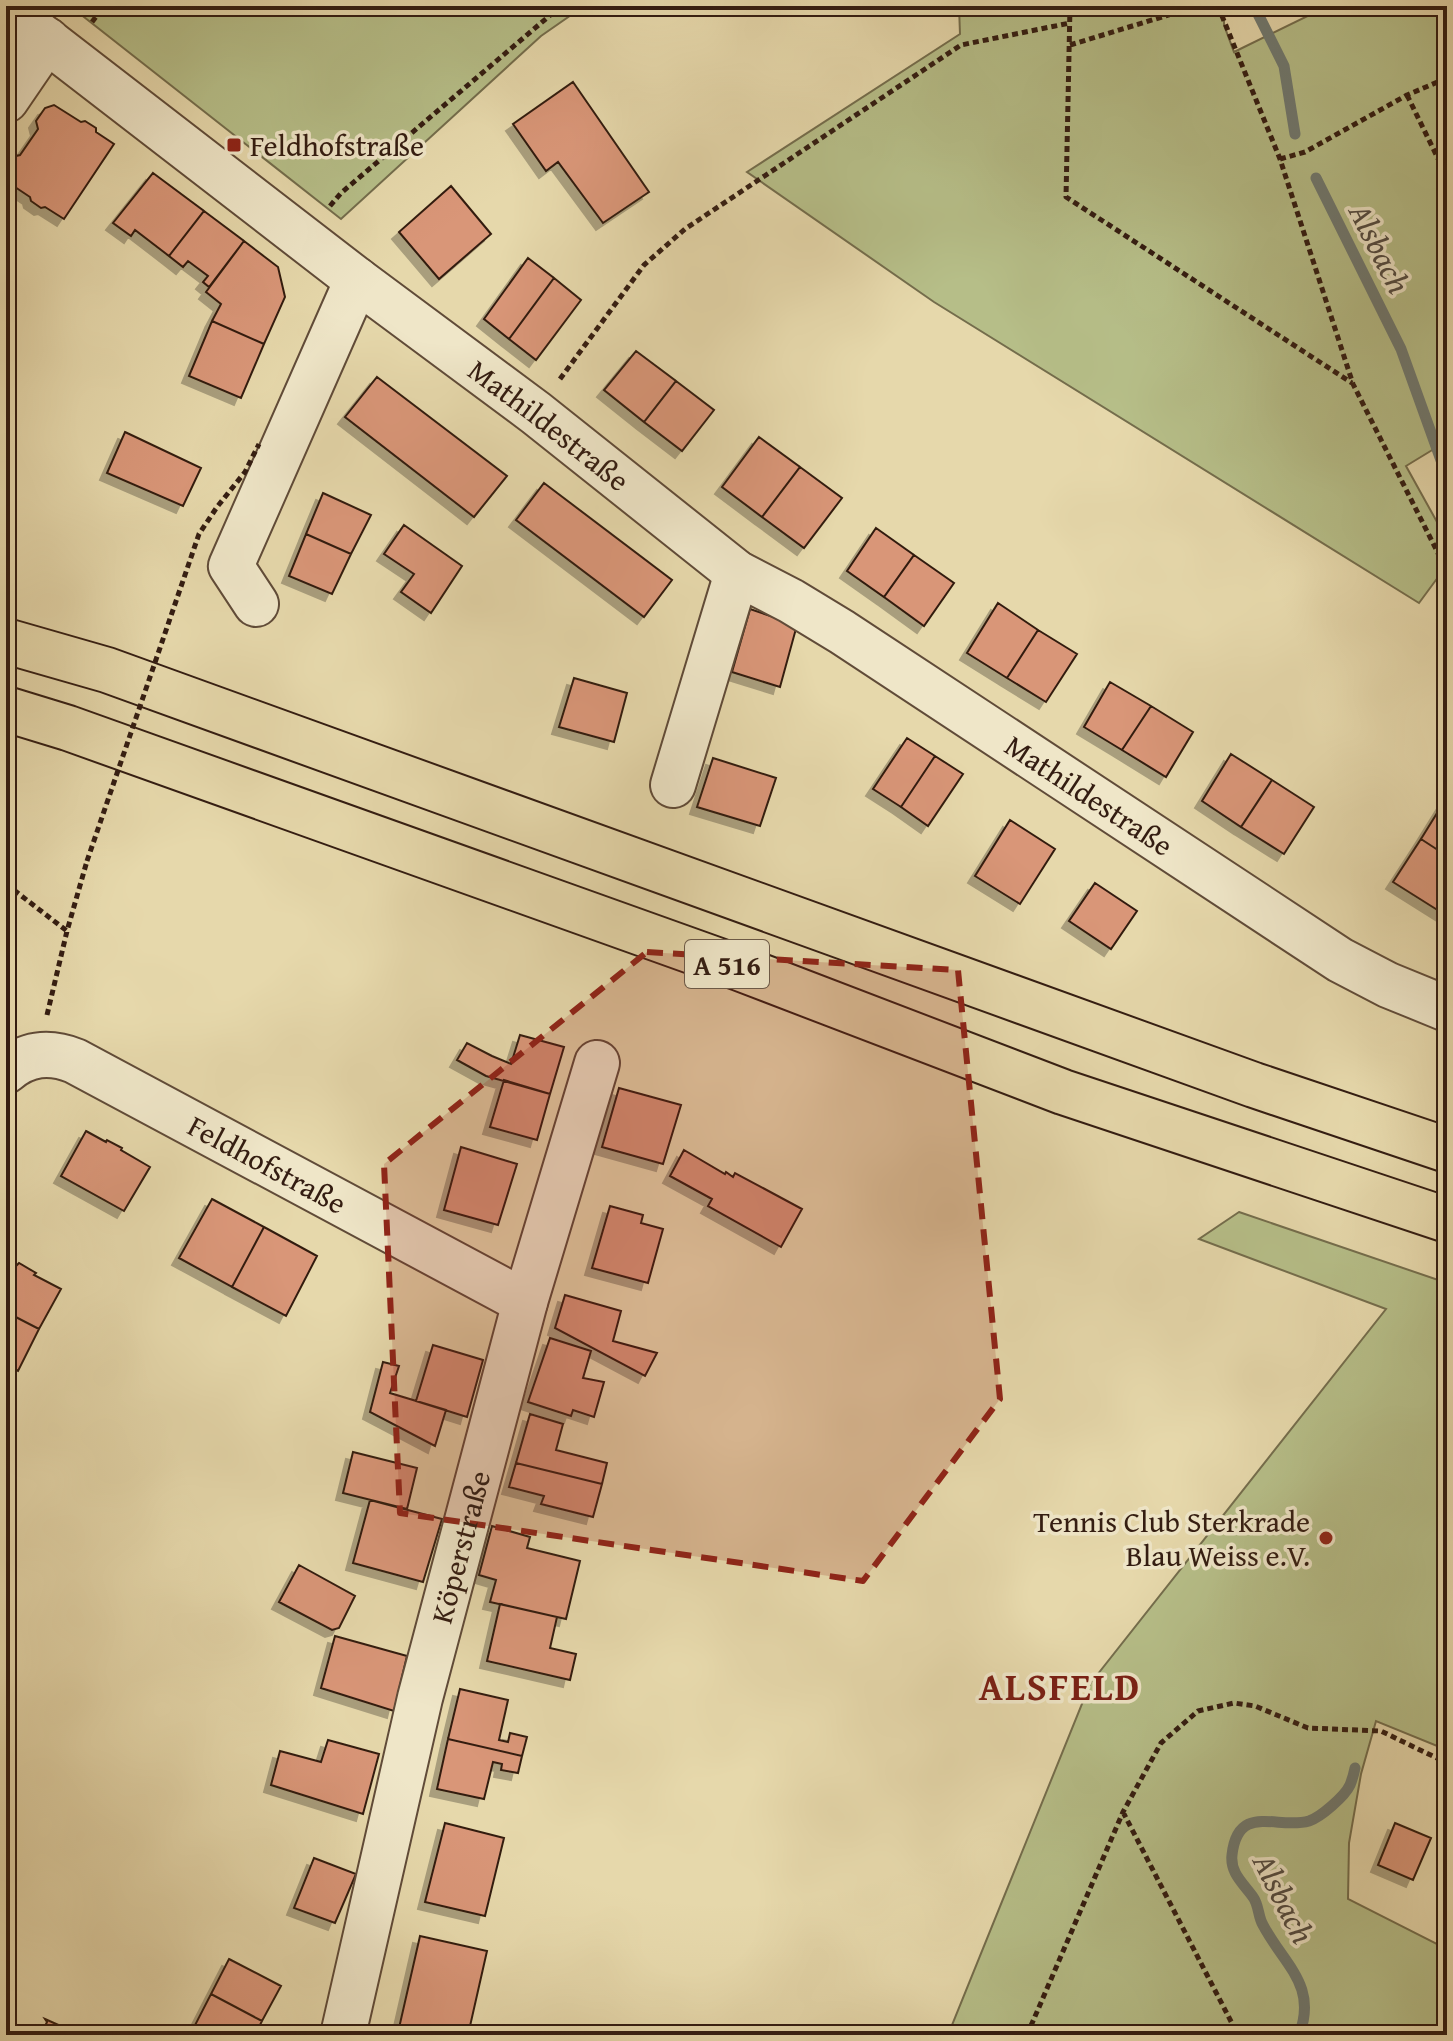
<svg xmlns="http://www.w3.org/2000/svg" width="1453" height="2041" font-family="'Gentium Book Plus',serif">
<style>
.green{fill:#b6be88;stroke:#746d4c;stroke-width:2}
.lines{fill:none;stroke-linecap:round;stroke-linejoin:round}
.stream{stroke:#707a72;stroke-width:11}
.building{fill:#d99678;stroke:#331c11;stroke-width:2;filter:url(#shadow)}
.minor-casing{stroke:#604b38;stroke-width:48}
.highway-casing{stroke:#331c11;stroke-width:48}
.path{stroke:#331c11;stroke-width:5;stroke-dasharray:6 4;stroke-linecap:butt}
.minor{stroke:#efe6c8;stroke-width:44}
.highway{stroke:#e6d8ab;stroke-width:44}
.path-bridge{stroke:#331c11;stroke-width:5;stroke-dasharray:6 4;stroke-linecap:butt}
.marked{fill:#8f2418;fill-opacity:0.2;stroke:#8f2418;stroke-width:6;stroke-dasharray:16 10;stroke-linejoin:round}
.poi-dot{fill:#8f2418;stroke:#efe6c8;stroke-width:3}
.labels{text-anchor:middle;dominant-baseline:central;stroke-width:7;stroke-linejoin:round;paint-order:stroke}
.shield{fill:#efe6c8;stroke:#6b5948;stroke-width:2}
.shield-label{font-size:28px;font-weight:bold;fill:#331c11}
.poi-label{font-size:30px;fill:#331c11;stroke:#efe6c8;text-anchor:start}
.street-label{font-size:30px;fill:#331c11;stroke:#efe6c8}
.water-label{font-size:32px;font-style:italic;fill:#524b42;stroke:#efe6c8}
.district-label{font-size:38px;font-weight:bold;letter-spacing:2px;fill:#7a1f14;stroke:#efe6c8}
</style>
<defs>
<filter id="shadow"><feDropShadow dx="-7" dy="7" stdDeviation="0" flood-color="#0004"/></filter>
</defs>
<rect width="100%" height="100%" fill="#e6d8ab"/>
<filter id="stains"><feTurbulence type="fractalNoise" baseFrequency=".0025" numOctaves="4"/><feColorMatrix values="0 0 0 0 .2 0 0 0 0 .09 0 0 0 0 .02 0 0 0 .5 -.17"/></filter>
<radialGradient id="worn" r=".72"><stop offset=".6" stop-color="#630" stop-opacity="0"/><stop offset="1" stop-color="#630" stop-opacity=".3"/></radialGradient>
<path class="green" d="M70 6H584L541 36 341 219Z
M959 6H1224V25L1234 52 1328 6H1447V441L1406 466 1447 540V565L1419 603 934 302 747 172 960 34Z
M1239 1212 1447 1283V1750L1376 1721 1361 1774 1349 1843 1348 1899 1447 1949V2035H948L1090 1684 1386 1309 1199 1239Z"/>
<g class="lines">
<path class="stream" d="M1254 6 1284 66 1295 134
M1316 178 1401 349 1447 477
M1299 2035C1318 1985 1284 1965 1263 1925 1258 1917 1259 1905 1253 1897 1243 1883 1230 1873 1232 1855 1238 1802 1278 1830 1309 1821 1321 1817 1345 1796 1350 1785 1352 1780 1354 1773 1355 1768"/>
</g>
<path class="building" d="M573 82 649 192 603 223 558 162 546 171 513 124Z
M54 105 81 122 85 121 96 128V132L114 144 64 219 45 207 41 208 31 201 30 197 6 181V165L12 157 20 155 38 129 36 121 45 108Z
M153 173 204 211 169 256 135 230 131 236 113 223Z
M451 186 491 234 439 279 399 232Z
M204 211 244 241 209 287 203 282 208 276 188 261 183 267 169 256Z
M244 241 278 267 285 297 264 344 212 321 221 304 206 292Z
M528 258 554 278 509 339 484 319Z
M554 278 581 300 536 360 509 339Z
M212 321 264 344 241 398 189 376Z
M636 351 676 381 644 422 604 390Z
M377 377 507 476 474 517 345 417Z
M676 381 714 410 682 451 644 422Z
M125 432 201 468 183 506 107 473Z
M759 437 800 467 762 517 722 487Z
M800 467 842 498 804 548 762 517Z
M544 483 672 580 644 617 516 520Z
M323 493 371 515 351 554 306 534Z
M404 525 462 566 431 613 401 592 414 574 384 554Z
M876 528 914 555 884 597 847 571Z
M306 534 351 554 332 594 289 576Z
M914 555 954 583 924 626 884 597Z
M998 603 1038 630 1007 678 967 653Z
M750 609 797 625 780 687 732 672Z
M1038 630 1077 654 1046 702 1007 678Z
M574 678 627 693 614 742 559 727Z
M1110 682 1151 706 1122 750 1084 727Z
M1151 706 1193 732 1166 777 1122 750Z
M907 738 935 756 901 807 873 789Z
M1231 754 1272 780 1241 827 1202 801Z
M935 756 963 774 928 826 901 807Z
M713 758 776 778 760 826 697 807Z
M1272 780 1314 807 1284 854 1241 827Z
M1447 797V856L1421 839Z
M1010 820 1055 849 1020 904 975 876Z
M1421 839 1447 856V916L1393 882Z
M1095 883 1137 911 1111 949 1069 921Z
M520 1035 564 1047 550 1094 486 1076 457 1060 467 1043 492 1056 511 1064Z
M504 1080 550 1094 537 1140 490 1127Z
M619 1088 681 1105 663 1164 602 1147Z
M86 1131 106 1142 107 1140 122 1148 121 1150 150 1167 124 1211 61 1176Z
M461 1147 517 1164 498 1225 444 1210Z
M684 1150 725 1174 726 1172 733 1177 735 1173 802 1209 781 1247 708 1206 712 1199 670 1176Z
M212 1199 264 1227 232 1287 179 1258Z
M610 1206 643 1215 641 1223 663 1229 648 1283 592 1268Z
M264 1227 317 1256 286 1316 232 1287Z
M6 1260 17 1265 19 1263 36 1273 34 1275 61 1289 39 1329 6 1312Z
M565 1295 621 1311 613 1341 657 1353 645 1376 555 1328Z
M6 1312 39 1329 18 1371 6 1365Z
M550 1338 591 1351 583 1378 604 1382 594 1417 573 1410 571 1416 528 1402Z
M433 1345 483 1360 467 1417 416 1401Z
M383 1362 399 1366 390 1393 446 1410 435 1446 370 1412Z
M530 1414 563 1424 556 1450 607 1463 602 1484 516 1463Z
M353 1452 417 1468 407 1509 343 1493Z
M516 1463 602 1484 593 1517 541 1504 544 1496 509 1487Z
M370 1500 442 1519 423 1582 353 1563Z
M492 1526 530 1537 527 1548 580 1561 566 1619 490 1602 496 1580 479 1575Z
M299 1565 355 1596 339 1628 332 1630 279 1602Z
M500 1604 557 1617 550 1648 576 1654 570 1680 487 1661Z
M335 1636 407 1656 394 1711 321 1688Z
M460 1689 508 1700 499 1740 508 1742 510 1733 527 1737 522 1756 448 1739Z
M448 1739 522 1756 518 1773 501 1770 502 1764 493 1762 484 1799 437 1789Z
M328 1740 379 1754 363 1814 271 1785 280 1751 321 1762Z
M445 1823 504 1838 485 1916 425 1902Z
M1395 1823 1431 1838 1413 1880 1378 1865Z
M314 1858 356 1874 335 1923 294 1908Z
M420 1936 487 1951 468 2035H426L399 2028Z
M229 1959 281 1986 262 2021 211 1994Z
M211 1994 262 2021 255 2035H204L193 2029Z
M45 2019 81 2035H41L47 2022Z"/>
<g class="lines">
<defs>
<g id="minor">
<path id="s1" d="M6 9 357 280 536 413 737 573 791 601 842 632 1340 960 1388 985 1447 1009"/>
<path d="M6 100 47 40"/>
<path d="M256 604 231 566 357 280"/>
<path d="M673 785 737 573"/>
<path id="s2" d="M6 1071C27 1053 50 1051 75 1061L525 1302"/>
<path id="s3" d="M343 2035 420 1698 525 1302 597 1063"/>
</g>
<path id="highway" d="M6 641 107 670 1254 1085 1447 1150
M6 709 68 728 739 968 1063 1092 1447 1220"/>
</defs>
<use href="#minor" class="minor-casing"/>
<use href="#highway" class="highway-casing"/>
<path class="path" d="M1070 6 1066 197 1352 383
M1218 6 1280 159 1353 384 1447 571
M92 22 104 6
M1070 45 1198 6
M1407 95 1447 177
M1280 159 1305 152 1407 95 1447 78
M330 206 341 193 561 6
M560 379 644 265 685 229 961 45 1070 23
M6 884 67 931
M47 1015 67 931 87 861
M1123 1812 1238 2035
M1027 2035 1123 1812 1161 1743 1198 1711 1234 1703 1255 1706 1308 1728 1381 1731 1447 1763"/>
<use href="#minor" class="minor"/>
<use href="#highway" class="highway"/>
<path class="path-bridge" d="M87 861 199 534 217 507 245 472 259 444"/>
</g>
<path class="marked" d="M647 952 958 970 1000 1399 863 1581 400 1513 384 1164Z"/>
<g class="poi-dot">
<rect x="226" y="137" width="16" height="16" rx="4"/>
<circle cx="1326" cy="1538" r="8"/>
</g>
<g class="labels">
<rect class="shield" x="685" y="940" width="84" height="48" rx="6"/>
<g class="shield-label">
<text x="727" y="964">A 516</text>
</g>
<g class="poi-label">
<text x="250" y="145">Feldhofstraße</text>
<text x="1310" y="1521" text-anchor="end">Tennis Club Sterkrade<tspan x="1310" dy="34">Blau Weiss e.V.</tspan></text>
</g>
<g class="street-label">
<text stroke="none"><textPath href="#s1" startOffset="684">Mathildestraße</textPath></text>
<text stroke="none"><textPath href="#s1" startOffset="1340">Mathildestraße</textPath></text>
<text stroke="none"><textPath href="#s2" startOffset="292">Feldhofstraße</textPath></text>
<text stroke="none"><textPath href="#s3" startOffset="502">Köperstraße</textPath></text>
</g>
<g class="water-label">
<text transform="translate(1380 248) rotate(63)">Alsbach</text>
<text transform="translate(1284 1898) rotate(63)">Alsbach</text>
</g>
<g class="district-label">
<text x="1060" y="1686">ALSFELD</text>
</g>
</g>
<rect width="1453" height="2041" fill="none" stroke="#e6d8ab" stroke-width="32"/>
<rect x="8" y="8" width="1437" height="2025" fill="none" stroke="#331c11" stroke-width="4"/>
<rect x="16" y="16" width="1421" height="2009" fill="none" stroke="#331c11" stroke-width="2"/>
<rect width="100%" height="100%" filter="url(#stains)"/>
<rect width="100%" height="100%" fill="url(#worn)"/>
</svg>
